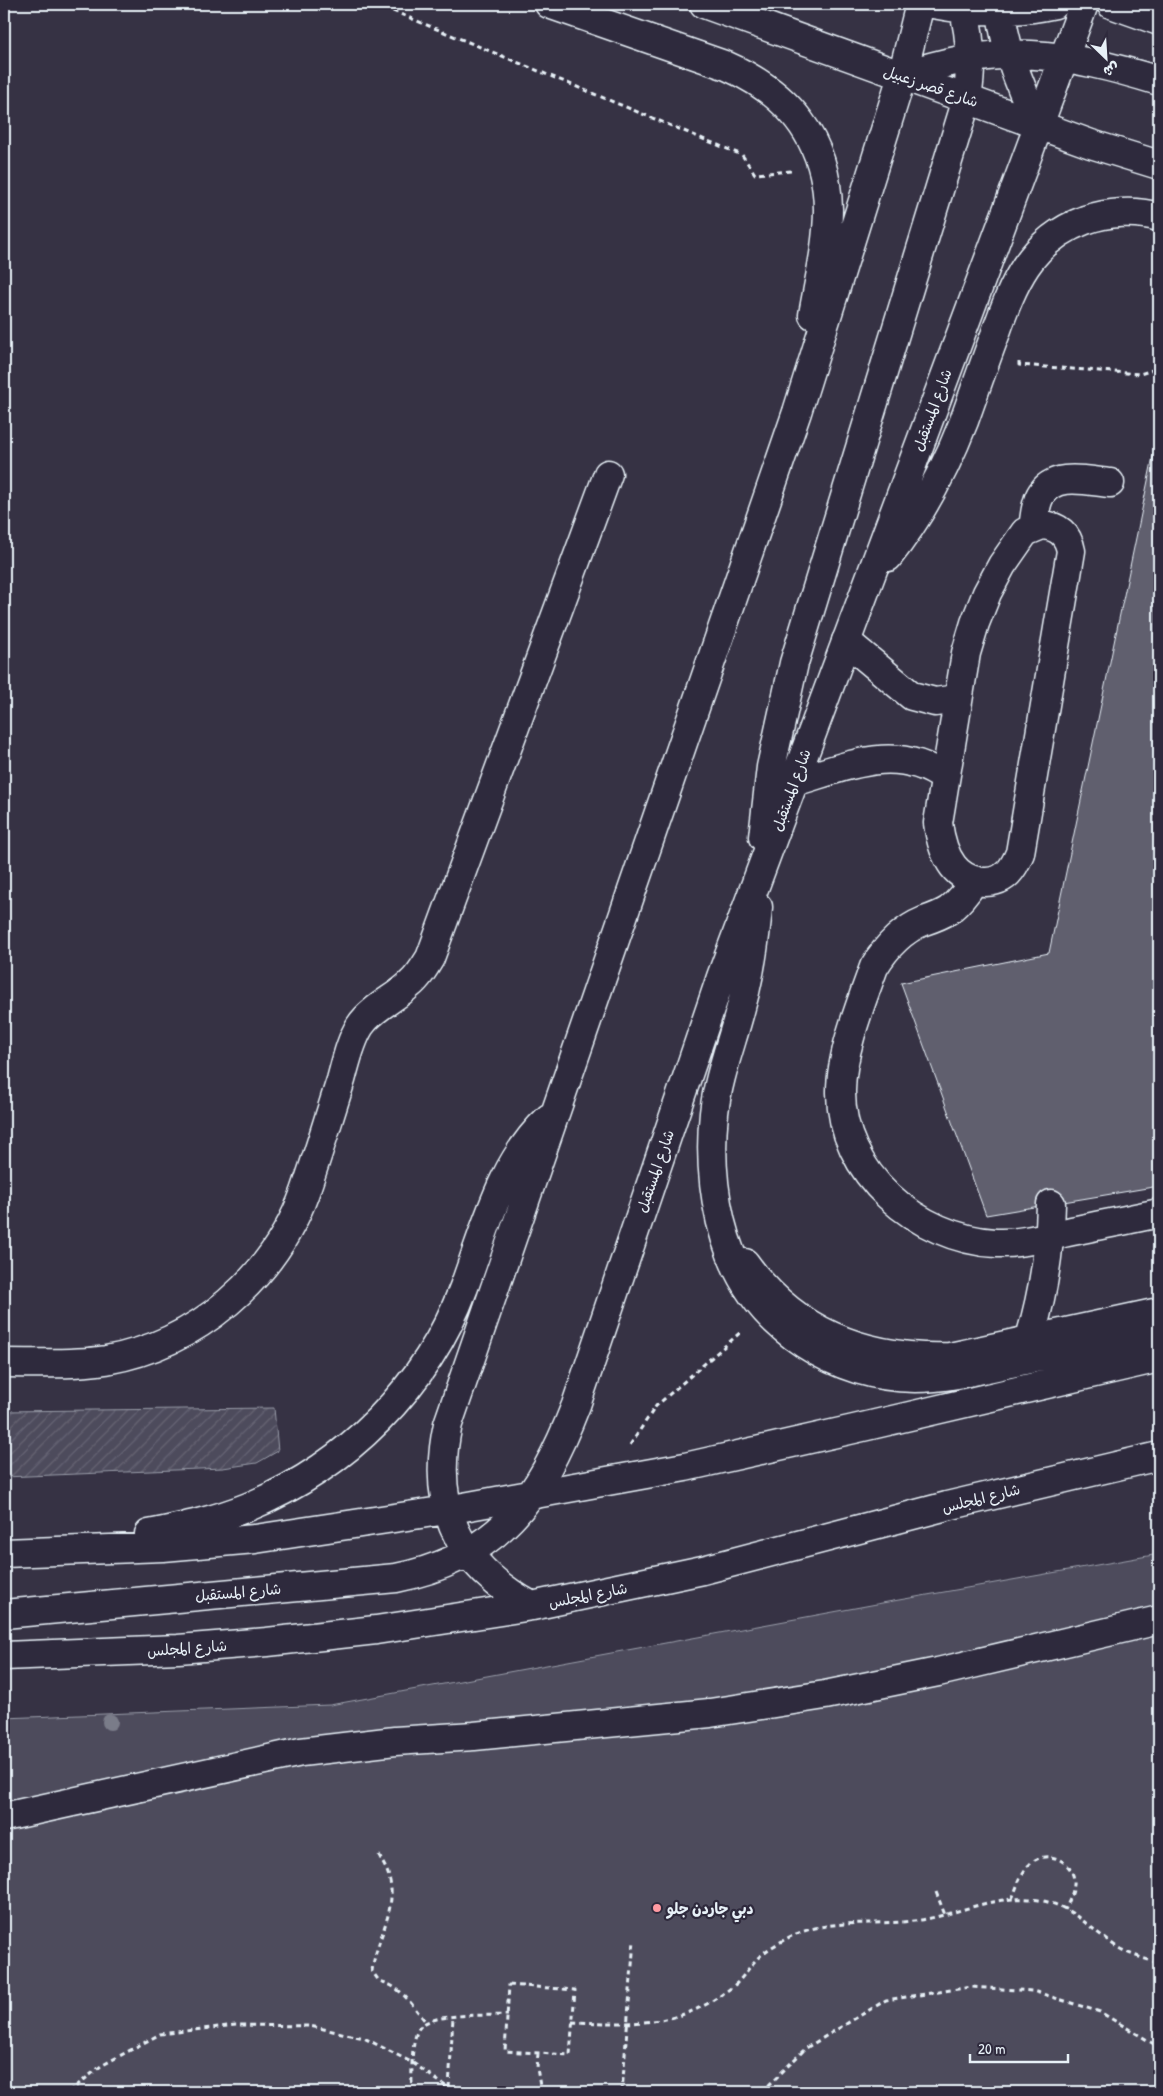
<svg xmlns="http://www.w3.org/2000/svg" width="1163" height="2096" font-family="'Patrick Hand','Playpen Sans Arabic',sans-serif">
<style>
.green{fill:#4d4b5c;stroke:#9a9eaa}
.garden{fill:url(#garden-furrows);stroke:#9a9eaa}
.building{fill:#605e6e;stroke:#e8f1f8}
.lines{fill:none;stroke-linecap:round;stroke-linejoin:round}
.minor-casing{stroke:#e8f1f8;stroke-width:31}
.major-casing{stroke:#e8f1f8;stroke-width:31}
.path{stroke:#e8f1f8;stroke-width:3;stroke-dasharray:5 4;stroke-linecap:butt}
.minor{stroke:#2f2a3d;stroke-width:28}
.major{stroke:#2f2a3d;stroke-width:28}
.tree{fill:#7a7b89}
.poi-dot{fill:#ff9aa2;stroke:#2f2a3d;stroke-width:2}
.labels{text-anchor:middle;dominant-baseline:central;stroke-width:4.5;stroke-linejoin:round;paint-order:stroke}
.street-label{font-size:15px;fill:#e8f1f8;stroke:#2f2a3d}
.poi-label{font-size:15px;font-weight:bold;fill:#e8f1f8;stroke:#2f2a3d;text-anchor:start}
</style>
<defs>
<pattern id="garden-furrows" width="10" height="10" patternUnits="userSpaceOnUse" patternTransform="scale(1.25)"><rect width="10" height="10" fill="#4d4b5c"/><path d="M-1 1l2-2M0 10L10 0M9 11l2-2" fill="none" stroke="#676574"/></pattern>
</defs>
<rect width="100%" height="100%" fill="#363244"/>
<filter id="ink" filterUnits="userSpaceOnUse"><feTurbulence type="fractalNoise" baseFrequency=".02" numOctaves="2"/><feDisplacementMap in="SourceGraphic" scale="10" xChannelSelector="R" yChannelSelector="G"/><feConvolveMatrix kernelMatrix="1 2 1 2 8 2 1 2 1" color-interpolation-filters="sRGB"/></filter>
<g filter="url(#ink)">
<path class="green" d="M1159 1554V2092H4V1718L330 1705 882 1603Z"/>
<path class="garden" d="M274 1408 278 1451 257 1463 223 1468 4 1477V1411Z"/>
<path class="building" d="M1158 433 1159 1186 986 1215 901 983 1049 953Z"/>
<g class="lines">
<defs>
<path id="minor" d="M1042 525C1058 526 1068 534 1071 551L1020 853C1017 860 1014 867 1008 873 993 888 966 883 953 866 944 854 940 838 938 823L966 653 975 623 987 593 1002 565 1025 532Z
M1033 527C1035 517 1035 505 1040 496 1053 471 1088 481 1110 483
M846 641 912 696 935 702 958 699
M794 782C846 767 896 742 945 778
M974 881C967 892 959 902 949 910 941 915 933 918 924 921 902 930 886 947 874 967 861 1003 841 1053 841 1091 840 1173 918 1239 996 1243 1019 1244 1041 1238 1063 1233 1095 1226 1127 1220 1159 1213
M745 1263C794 1332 866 1360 950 1357L1159 1312
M1030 1338C1043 1294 1050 1250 1051 1204
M4 1363C38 1363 72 1365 106 1360 197 1344 274 1278 305 1192 318 1155 329 1117 341 1080 346 1062 350 1042 360 1026 372 1008 394 999 409 985 418 978 424 968 430 958L608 474
M4 1817 301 1752 395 1741 474 1736 710 1713 825 1695 938 1672 1159 1620"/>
<path id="major" d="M549 4 727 66C788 93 827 139 828 209 828 244 819 280 813 315
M704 4 1091 144 1159 165
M933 4C974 12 1014 13 1055 4
M1000 4C1004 47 1019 86 1038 124
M1111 4 1159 21
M902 76C999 42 1064 52 1159 81
M888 557C920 517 945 470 964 421 974 393 984 364 995 335 1013 284 1029 241 1085 220 1108 212 1135 210 1159 217
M763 837 771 767 794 663 967 99C972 68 971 34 962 4
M758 907C755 942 750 977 740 1011 731 1045 718 1078 714 1113 709 1159 714 1211 731 1254 760 1329 836 1377 915 1378 949 1378 982 1369 1015 1362 1063 1352 1111 1342 1159 1332
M149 1534C183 1527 216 1520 248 1507 346 1467 427 1387 464 1287 486 1228 501 1162 549 1118
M4 1553 163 1547 255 1539 447 1510 685 1467 854 1429 1159 1358
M532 1606C458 1566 430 1506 448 1424L797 412 902 76 920 4
M4 1614 396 1578C498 1558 540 1498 576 1405L721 977 1084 4
M4 1656 178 1649 267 1642 376 1630 532 1606 703 1570 947 1506 1159 1456"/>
</defs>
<use href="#minor" class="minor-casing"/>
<use href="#major" class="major-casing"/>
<path class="path" d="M376 4 742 155 755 174 792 171
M1019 362V365L1140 374 1159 368
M630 1445 656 1406 742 1331
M379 1855C382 1862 387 1869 389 1877 398 1910 376 1939 372 1971L379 1981C402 1986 412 2006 427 2023
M936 1892 945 1915
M1012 1899C1017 1887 1021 1872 1030 1864 1044 1849 1072 1859 1074 1880 1075 1890 1069 1901 1065 1910
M509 1985 575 1990 570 2055 505 2051Z
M572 2022C638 2024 684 2028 737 1983 744 1976 749 1967 756 1960 763 1952 775 1945 784 1940 825 1916 876 1927 921 1920 957 1914 993 1896 1029 1899 1069 1901 1087 1927 1117 1947 1130 1955 1145 1959 1159 1963
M538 2053 537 2068 541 2092
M449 2088 453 2017
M69 2092 101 2066 160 2034 236 2025 310 2026 364 2038 413 2063 454 2092
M412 2092C412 2077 410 2039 420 2027 434 2012 487 2016 508 2015
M622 2092 634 1940
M762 2092 806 2048 886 2000 971 1987 1033 1991 1100 2012 1159 2047"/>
<use href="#minor" class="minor"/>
<use href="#major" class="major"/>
</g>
<circle class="tree" cx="110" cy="1722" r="8"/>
</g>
<circle class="poi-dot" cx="657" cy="1908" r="5"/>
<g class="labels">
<g class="street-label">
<text transform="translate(931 86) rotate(19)">شارع قصر زعبيل</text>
<text transform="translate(932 410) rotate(-70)">شارع المستقبل</text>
<text transform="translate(791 790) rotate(-70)">شارع المستقبل</text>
<text transform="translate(655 1171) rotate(-71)">شارع المستقبل</text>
<text transform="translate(981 1498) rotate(-14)">شارع المجلس</text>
<text transform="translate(238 1592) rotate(-5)">شارع المستقبل</text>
<text transform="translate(588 1595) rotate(-11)">شارع المجلس</text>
<text transform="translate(187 1648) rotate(-4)">شارع المجلس</text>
</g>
<g class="poi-label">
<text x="667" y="1908">دبي جاردن جلو</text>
</g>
</g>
<rect width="1163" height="2096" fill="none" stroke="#2f2a3d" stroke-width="20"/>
<rect x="10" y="10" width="1143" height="2076" fill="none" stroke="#e8f1f8" stroke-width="2" filter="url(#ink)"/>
<g transform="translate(1106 58) rotate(155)" stroke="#2f2a3d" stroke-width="4" paint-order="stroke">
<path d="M0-4L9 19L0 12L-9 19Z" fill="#e8f1f8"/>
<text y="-8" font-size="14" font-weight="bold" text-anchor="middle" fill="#e8f1f8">ش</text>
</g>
<path d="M970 2054v8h98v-8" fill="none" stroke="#e8f1f8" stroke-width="2.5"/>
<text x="978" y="2054" font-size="15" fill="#e8f1f8" stroke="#2f2a3d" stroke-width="4" paint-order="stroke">20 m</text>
</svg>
